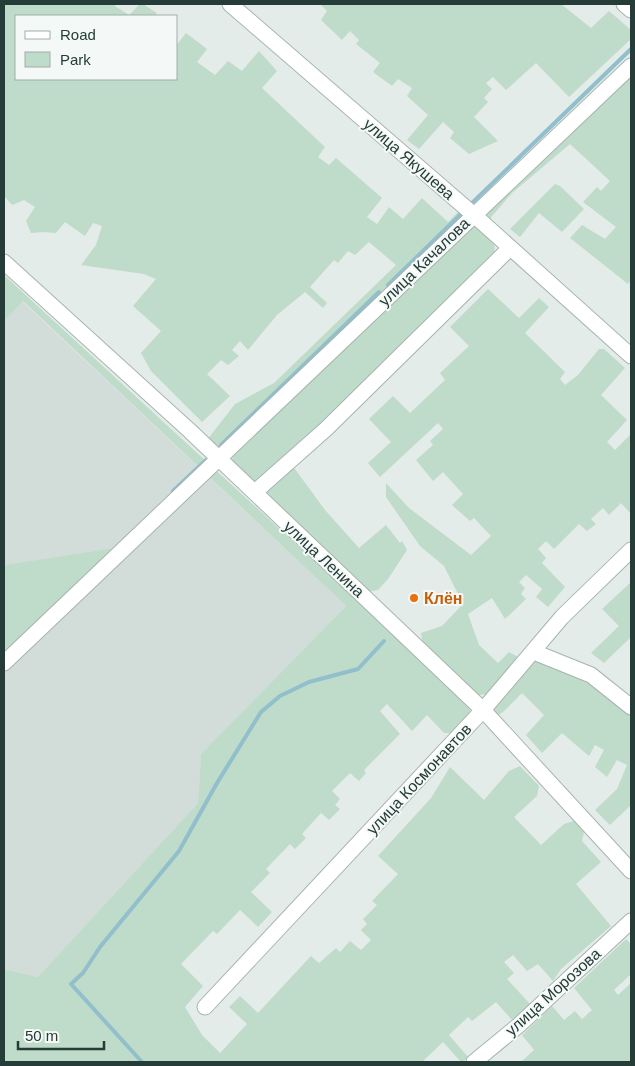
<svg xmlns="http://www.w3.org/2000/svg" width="635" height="1066" font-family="Helvetica,sans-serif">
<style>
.built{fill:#d2dcd8}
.green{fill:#bfdbc9}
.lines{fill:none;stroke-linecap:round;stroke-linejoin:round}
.stream{stroke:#91bfcc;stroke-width:4}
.minor-casing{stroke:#a7b4b0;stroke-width:17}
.minor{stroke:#fff;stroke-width:15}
.food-dot{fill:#e8710a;stroke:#f4f9f7;stroke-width:2}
.labels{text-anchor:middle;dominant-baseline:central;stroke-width:4;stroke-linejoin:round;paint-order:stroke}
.street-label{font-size:16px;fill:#253c38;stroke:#f4f9f7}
.food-label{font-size:16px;font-weight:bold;fill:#c56008;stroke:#f4f9f7;text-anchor:start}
</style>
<rect width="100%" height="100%" fill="#e4ece9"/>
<path class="built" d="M22 301 346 606 201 754 198 803 38 977 4 969V670L125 553 119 547 4 565V321Z"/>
<path class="green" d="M4 4H116L115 6 129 15 140 4H143L157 13 155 16H16V79H176V46L186 33 207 49 197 62 215 75 228 61 242 71 259 51 277 71 262 88 325 147 318 157 329 165 336 158 382 198 367 217 377 224 389 207 403 219 422 198 448 222 460 210 466 216 221 453 207 440 235 404 274 383 396 265 369 242 355 255 348 251 338 263 334 260 310 287 327 303 323 308 305 292 277 315 248 350 240 341 232 350 239 356 228 365 221 360 207 374 230 396 202 422 151 371 141 353 161 331 133 306 156 279 144 274 81 265 96 245 102 226 93 223 85 236 65 222 56 233 43 232 31 233 26 221 35 207 24 200 12 205 4 196V181L5 180 4 178Z
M320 4H561L591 28 609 11 631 30V39L569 97 536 63 506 90 493 77 486 83 492 89 484 98 488 102 474 117 498 141 469 154 450 138 454 132 443 122 419 149 407 140 428 115 407 96 412 88 398 79 392 86 373 72 380 63 356 44 359 40 350 31 342 40 321 20 327 11Z
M631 70V280L628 284 570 238 582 225 605 239 616 227 583 202 597 187 601 191 610 181 570 144 512 193 487 222 480 214Z
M555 184 560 186 584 209 562 232 539 213 520 237 510 229Z
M469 224 478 225C491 238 499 242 492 260L323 424 256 483 251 482 232 464 233 451Z
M4 275 335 580 468 706 471 713 464 722 451 733H444L427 715 412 731 387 704 380 711 400 734 364 770 366 773 359 781 350 773 332 791 340 799 335 805 340 809 329 820 321 813 302 834 306 838 295 849 290 844 266 869 270 873 251 892 272 912 258 927 240 910 217 934 213 931 181 964 203 986 185 1007 202 1035 220 1053 247 1024 229 1007 240 996 258 1013 311 956 319 963 336 948 340 952 350 941 361 950 371 940 361 930 367 924 363 919 377 905 372 901 398 874 378 856 431 798 450 767 484 800 509 771 520 766 539 786 537 796 514 817 541 845 564 824 574 821 584 832 582 841 601 862 576 884 611 926 561 969 553 981 538 964 527 971 513 955 504 962 514 973 507 979 530 1004 512 1020 496 1002 472 1021 468 1017 449 1035 468 1057 463 1062H461L443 1042 422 1062H4V969L38 977 198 803 201 754 346 606 23 301 4 321Z
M488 289 519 318 539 298 549 307 525 333 565 372 560 379 565 385 578 375 599 349H604L625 368 601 395 627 420 607 442 615 450 631 434V514L621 503 609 515 603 508 591 519 596 524 587 531 579 524 554 549 546 541 538 549 546 558 542 563 565 587 548 607 536 597 542 589 526 575 519 582 525 588 521 594 526 599 505 619 492 598 468 614 479 645 498 663 509 652 520 658 488 694 479 695 469 689 423 645 421 633 442 626 463 604 444 566 420 546 386 497V483L409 508 471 555 491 536 474 518 470 521 452 505 463 494 443 472 433 481 416 460 433 445 430 441 443 429 438 423 380 477 368 463 391 442 369 419 393 396 410 413 445 380 440 373 469 346 450 327Z
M292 465 325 510 359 548 386 525 400 543 402 541 407 550 388 579 378 590 366 592 261 492Z
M119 547 4 658V565Z
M631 582V637L604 663 591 653 619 626 602 609Z
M532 661 552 663 589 680 631 713V805L610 825 595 810 617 789 627 765 617 760 607 777 595 767 604 750 595 745 589 756 562 733 542 753 526 735 544 715 522 693 503 712 498 715 490 709Z
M626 939 631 944V974L614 990 618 995 631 983V1062H521L534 1050 522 1035 552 1006 564 1020 575 1011 582 1019 592 1010 574 988Z"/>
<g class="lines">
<path class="stream" d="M472 203 631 49
M388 285 461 214
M221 445 379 292
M173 491 206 460
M142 1062 71 984 83 973 100 947 179 851 217 783 261 712 280 696 309 682 358 669 384 641"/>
<defs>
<path id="minor" d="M230 4 474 215 631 356
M624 4 631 10
M4 262 190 431 483 710 631 871
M255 492 326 429 510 248
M534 652 591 675 631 707
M4 663 631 66
M205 1007 483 710 562 617 631 550
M474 1062 519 1025 631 921"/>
</defs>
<use href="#minor" class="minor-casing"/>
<use href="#minor" class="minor"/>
</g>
<circle class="food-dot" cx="414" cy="598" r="5"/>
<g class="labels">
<g class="street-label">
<text transform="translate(409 159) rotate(41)">улица Якушева</text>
<text transform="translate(424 262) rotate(-44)">улица Качалова</text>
<text transform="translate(324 559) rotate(43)">улица Ленина</text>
<text transform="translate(419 779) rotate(-47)">улица Космонавтов</text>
<text transform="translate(553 992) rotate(-42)">улица Морозова</text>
</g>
<g class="food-label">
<text x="424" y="598">Клён</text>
</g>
</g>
<rect width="635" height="1066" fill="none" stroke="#253c38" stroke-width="10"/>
<rect x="15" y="15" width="162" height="65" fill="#f4f9f7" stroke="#a1adab"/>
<rect x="25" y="31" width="25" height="8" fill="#ffffff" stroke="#a1adab"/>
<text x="60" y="40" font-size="15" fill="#253c38">Road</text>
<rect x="25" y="52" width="25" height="15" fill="#bfdbc9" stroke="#a1adab"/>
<text x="60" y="65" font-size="15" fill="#253c38">Park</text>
<path d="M18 1041v8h86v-8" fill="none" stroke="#253c38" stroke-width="2.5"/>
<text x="25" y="1041" font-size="15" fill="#253c38" stroke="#f4f9f7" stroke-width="4" paint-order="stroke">50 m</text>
</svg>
